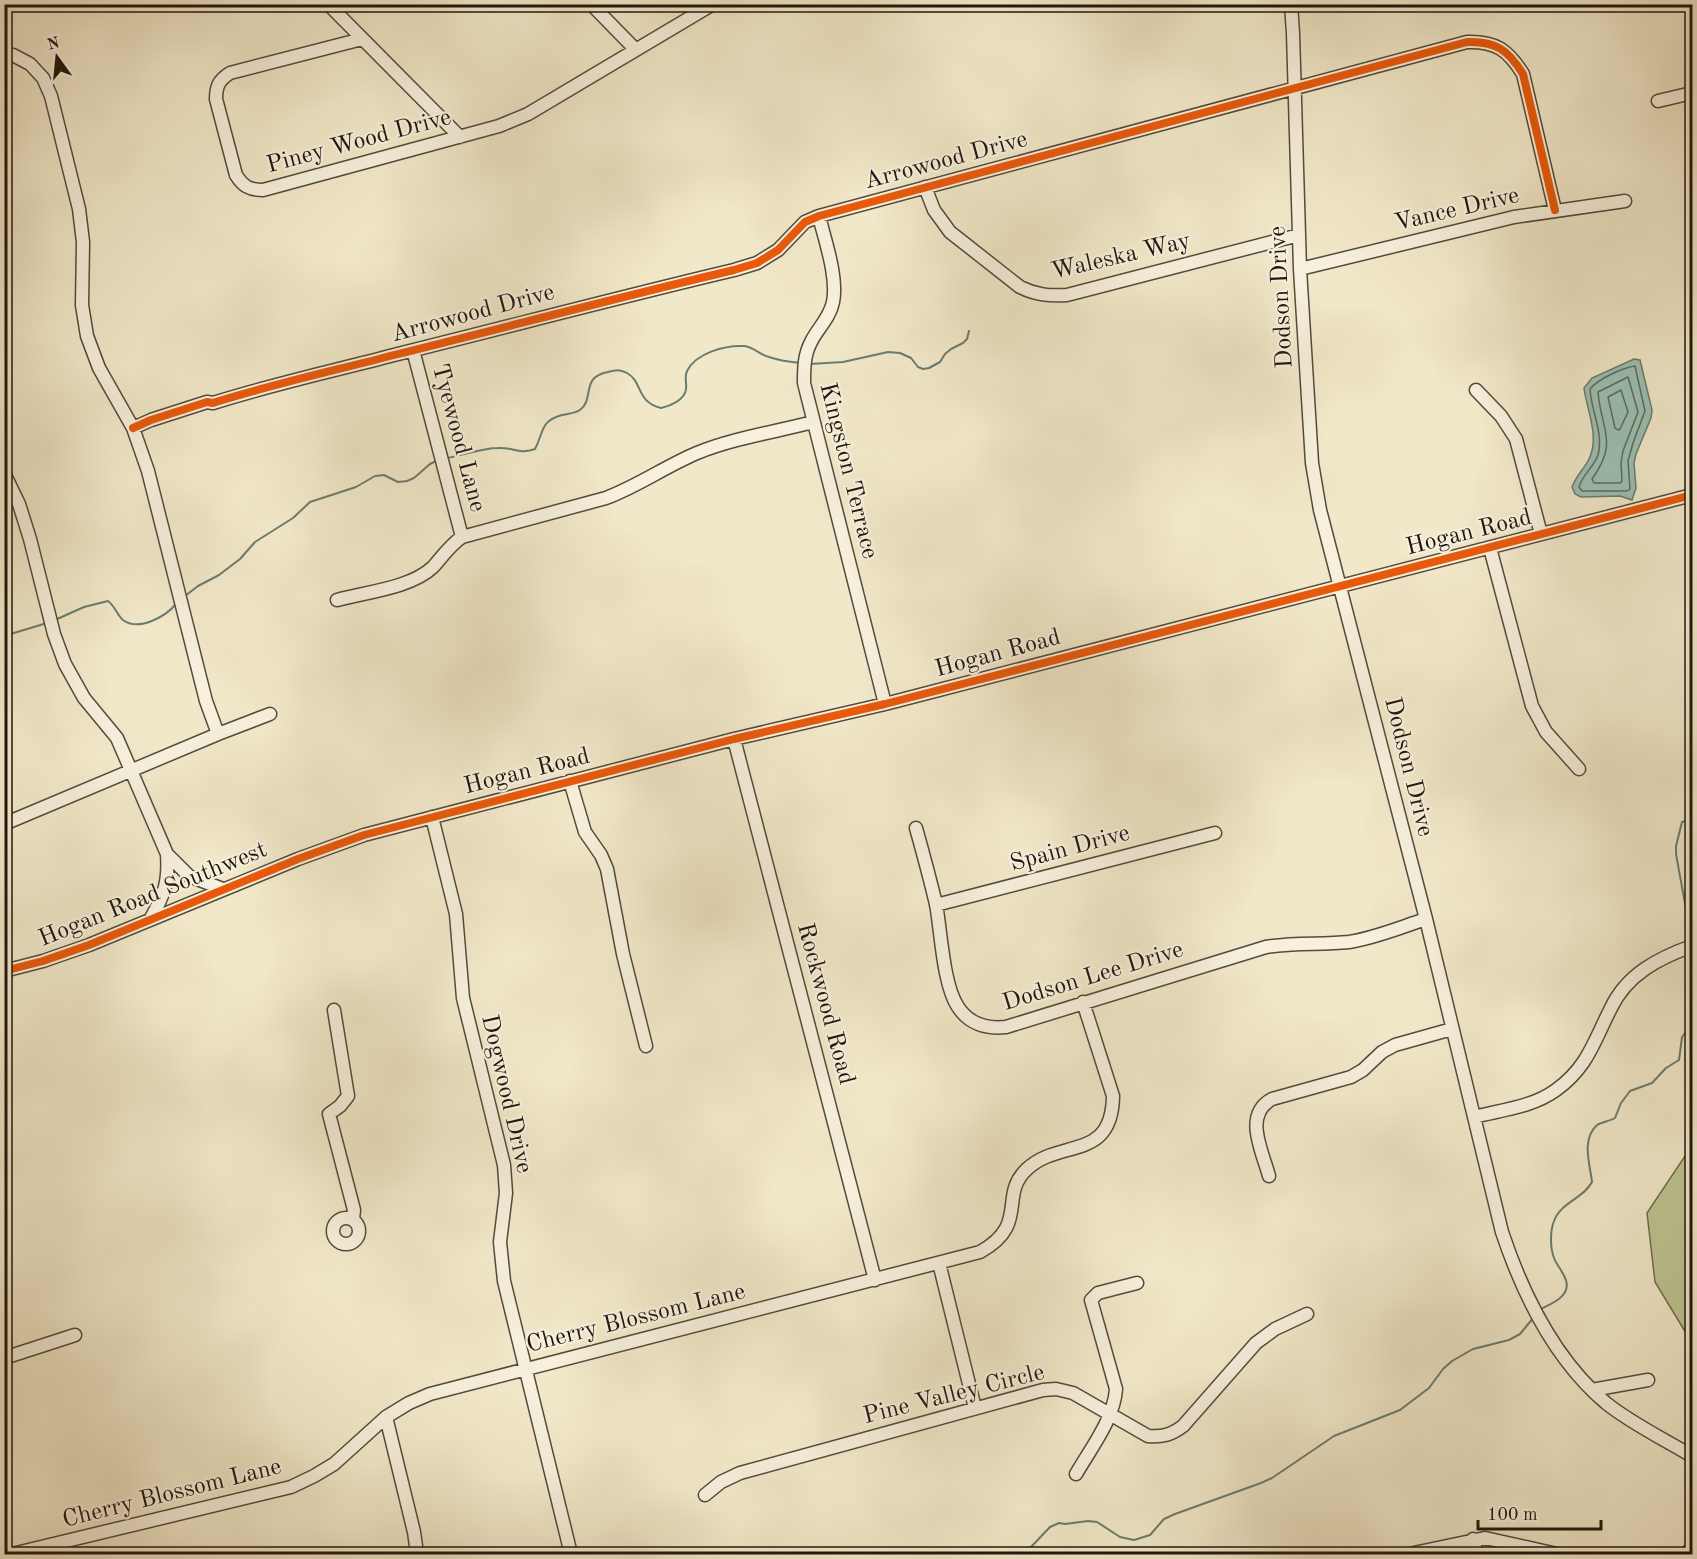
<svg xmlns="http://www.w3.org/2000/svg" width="1697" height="1559" font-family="'Old Standard TT',serif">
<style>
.green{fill:#bec593;stroke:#6f6e50;stroke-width:1.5}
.water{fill:#9bc0b2;stroke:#6a7c70;stroke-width:1.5}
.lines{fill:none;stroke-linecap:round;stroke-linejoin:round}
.shore{stroke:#5e6b60;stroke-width:1.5}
.stream{stroke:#6a7c70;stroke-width:2}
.minor-casing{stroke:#544a3d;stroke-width:15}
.minor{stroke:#f6f0dc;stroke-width:12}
.cycleway-casing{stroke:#f6f0dc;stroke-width:11}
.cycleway{stroke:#e8590c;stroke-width:8}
.labels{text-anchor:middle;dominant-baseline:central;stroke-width:4.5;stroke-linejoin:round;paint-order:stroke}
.street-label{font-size:24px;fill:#20160e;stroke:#f6f0dc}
</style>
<rect width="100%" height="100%" fill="#f1e8c9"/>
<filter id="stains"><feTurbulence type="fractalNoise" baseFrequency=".00333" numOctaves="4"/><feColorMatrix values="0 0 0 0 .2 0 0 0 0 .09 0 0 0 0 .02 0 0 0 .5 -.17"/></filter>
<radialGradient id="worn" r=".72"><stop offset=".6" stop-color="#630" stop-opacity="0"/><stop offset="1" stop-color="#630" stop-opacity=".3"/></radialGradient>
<path class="green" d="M1685 1156 1692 1157V1343L1655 1282 1647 1213Z"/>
<path class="water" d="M1634 359 1640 360 1652 410 1651 418 1636 454 1634 463 1636 488 1632 500 1620 496 1581 497 1575 494 1572 487C1576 476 1584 469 1589 459 1600 437 1587 411 1584 388L1592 378Z"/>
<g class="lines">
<path class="shore" d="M1635 366 1645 411 1633 443 1628 461 1630 489 1627 491H1582L1579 487C1582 475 1594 467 1598 455 1604 433 1591 411 1590 389 1598 379 1622 368 1635 366Z
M1628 377 1638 412 1623 451 1621 463 1622 481 1620 483H1594L1592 479C1619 442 1601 430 1598 392Z
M1621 390 1628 412 1620 429 1618 430 1615 428 1608 397Z"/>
<path class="stream" d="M810 364 843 362 888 352 900 353 911 358 918 367 923 369 929 368 940 362 945 354 951 349 963 343 967 339 969 331
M447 458C464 455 482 448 498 448 515 447 517 455 535 449 544 432 540 421 562 415 567 414 576 413 580 410 595 399 580 377 608 372 615 370 620 369 627 373 643 382 636 402 661 408 670 406 685 400 686 389 687 382 684 378 687 371 696 353 725 345 744 346 754 347 760 355 769 357 780 361 791 362 801 363
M185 596 198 586 219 575 240 559 255 542 293 518 310 502 356 487 375 476 384 475 398 482 407 481 414 478 430 464 436 461
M55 620 84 607 108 601C115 606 117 615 123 620 139 632 166 616 176 604
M4 636 47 623
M1692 942 1676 854V846L1682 822 1692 819
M1539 1310C1546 1306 1558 1302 1563 1295 1574 1282 1558 1269 1554 1258 1550 1247 1550 1231 1554 1221 1561 1202 1583 1199 1592 1182 1590 1164 1581 1140 1597 1125 1602 1122 1610 1121 1615 1118L1621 1103 1630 1091 1652 1083 1666 1068 1679 1060 1682 1037 1692 1024
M1015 1554 1031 1547 1050 1527 1059 1523 1065 1524 1088 1521 1097 1522 1120 1537 1134 1540 1150 1535 1164 1519 1175 1514 1261 1483 1272 1478 1334 1436 1400 1410 1429 1388 1443 1369 1452 1361 1473 1349 1509 1340 1520 1334 1534 1317"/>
<defs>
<path id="minor" d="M328 4 460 137
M591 4 636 50
M1291 4 1293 33 1300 269 1312 463 1320 510 1426 919 1502 1232C1523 1295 1554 1359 1606 1403 1632 1424 1664 1439 1692 1456
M362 39 230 73C219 80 216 86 216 99L236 175C243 186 249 190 263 190L499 126 528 114 713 4
M4 53 13 55 30 64 43 78 51 96 79 209 83 242 82 305 87 336 99 368 133 428 148 471 206 701 218 734
M1658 101 1692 93
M925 187 934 210 950 232 1020 287C1036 295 1049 296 1067 295L1299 235
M819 216C825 241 838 277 833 302 830 318 817 329 811 342 804 355 804 369 804 383L885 704
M1300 269 1514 217 1625 201
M413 350 462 537
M1476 390 1501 416 1516 439 1541 534
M133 428 151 420 207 402 213 403C273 384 333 371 394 355 507 327 620 297 734 270L757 263 778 250 805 222 819 216 1467 42C1496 41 1508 50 1523 74L1555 210
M4 473 19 504 30 539 54 634 65 664 84 698 117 738 167 854C169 883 164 895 150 920
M1490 548 1532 706 1546 732 1579 769
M337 600C366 592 411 588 433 567 443 556 450 545 462 537L606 498C638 486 666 466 697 453 734 438 775 432 813 422
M734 739 875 1280
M570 781 585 832 601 855 607 869 623 954 646 1046
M432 817 456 914 463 998 504 1165 506 1193 500 1242 504 1281 571 1554
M4 824 218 734 270 714
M916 828C923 853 930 879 936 904 941 931 943 985 958 1007 969 1024 987 1029 1006 1027L1266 947C1294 942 1321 945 1349 942 1375 938 1401 927 1426 919
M167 854 189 876 223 889
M936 905 1215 833
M4 971 43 961 89 945 298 859 364 835 734 739 885 704 1692 495
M334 1010 348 1096 340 1106 329 1114 354 1210 353 1219
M1474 1117C1501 1110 1533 1107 1556 1090 1588 1067 1594 1041 1611 1008 1627 974 1659 958 1692 946
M1269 1176C1262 1150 1243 1115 1272 1099L1351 1077 1363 1070 1382 1052 1395 1045 1452 1029
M333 1231a13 13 0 1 1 26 0a13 13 0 1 1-26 0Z
M939 1263 975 1408
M4 1358 75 1335
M1592 1390 1648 1380
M386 1417 414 1532 416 1546 414 1554
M1076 1474C1091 1448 1114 1419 1116 1389L1091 1300 1098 1293 1137 1283
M705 1495 721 1482 740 1473 1043 1390 1056 1389 1073 1393 1148 1436C1163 1437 1171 1435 1183 1426L1256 1343 1275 1329 1307 1314
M1473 1539 1477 1554
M12 1554 291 1487 314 1476 334 1464 386 1417 409 1403 430 1394 980 1252C1030 1224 998 1196 1027 1169 1060 1138 1112 1162 1113 1096L1083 1002
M1409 1554 1485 1538 1557 1554
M1684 1554 1692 1549"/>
</defs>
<use href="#minor" class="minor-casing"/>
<use href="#minor" class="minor"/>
<defs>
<path id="cycleway" d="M133 428 151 420 207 402 213 403C273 384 333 371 394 355 507 327 620 297 734 270L757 263 778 250 805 222 819 216 1467 42C1496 41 1508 50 1523 74L1555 210
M4 971 43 961 89 945 298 859 364 835 734 739 885 704 1692 495"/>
</defs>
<use href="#cycleway" class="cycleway-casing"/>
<use href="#cycleway" class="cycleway"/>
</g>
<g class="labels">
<g class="street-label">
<text transform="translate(359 142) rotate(-15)">Piney Wood Drive</text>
<text transform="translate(946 161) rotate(-15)">Arrowood Drive</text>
<text transform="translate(1457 210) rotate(-13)">Vance Drive</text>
<text transform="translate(1121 257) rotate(-13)">Waleska Way</text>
<text transform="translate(1282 297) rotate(-93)">Dodson Drive</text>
<text transform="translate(473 314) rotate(-15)">Arrowood Drive</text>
<text transform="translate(458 438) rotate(75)">Tyewood Lane</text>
<text transform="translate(848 471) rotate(76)">Kingston Terrace</text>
<text transform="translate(1469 533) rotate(-14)">Hogan Road</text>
<text transform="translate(998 654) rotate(-15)">Hogan Road</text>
<text transform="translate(1408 767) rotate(76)">Dodson Drive</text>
<text transform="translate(527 772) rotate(-14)">Hogan Road</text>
<text transform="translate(1070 849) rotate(-15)">Spain Drive</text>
<text transform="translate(153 895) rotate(-22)">Hogan Road Southwest</text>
<text transform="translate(1093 977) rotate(-17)">Dodson Lee Drive</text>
<text transform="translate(825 1004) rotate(75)">Rockwood Road</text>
<text transform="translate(506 1094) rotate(77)">Dogwood Drive</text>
<text transform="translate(636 1319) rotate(-14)">Cherry Blossom Lane</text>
<text transform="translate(954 1395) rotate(-14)">Pine Valley Circle</text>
<text transform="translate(172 1494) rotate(-14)">Cherry Blossom Lane</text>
</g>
</g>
<rect width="1697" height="1559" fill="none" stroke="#f1e8c9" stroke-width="24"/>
<rect x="6" y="6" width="1685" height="1547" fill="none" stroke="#20160e" stroke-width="3"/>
<rect x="12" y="12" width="1673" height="1535" fill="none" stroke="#20160e" stroke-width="1.5"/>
<g transform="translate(57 57) rotate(345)" stroke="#f6f0dc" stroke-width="4.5" paint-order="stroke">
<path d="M0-4.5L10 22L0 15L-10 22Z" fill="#20160e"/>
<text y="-9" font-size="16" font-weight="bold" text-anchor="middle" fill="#20160e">N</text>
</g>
<path d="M1478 1520v9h123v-9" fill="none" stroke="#20160e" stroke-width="3"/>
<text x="1487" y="1520" font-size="18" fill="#20160e" stroke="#f6f0dc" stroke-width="4.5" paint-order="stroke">100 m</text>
<rect width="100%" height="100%" filter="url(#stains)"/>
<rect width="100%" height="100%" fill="url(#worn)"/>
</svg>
